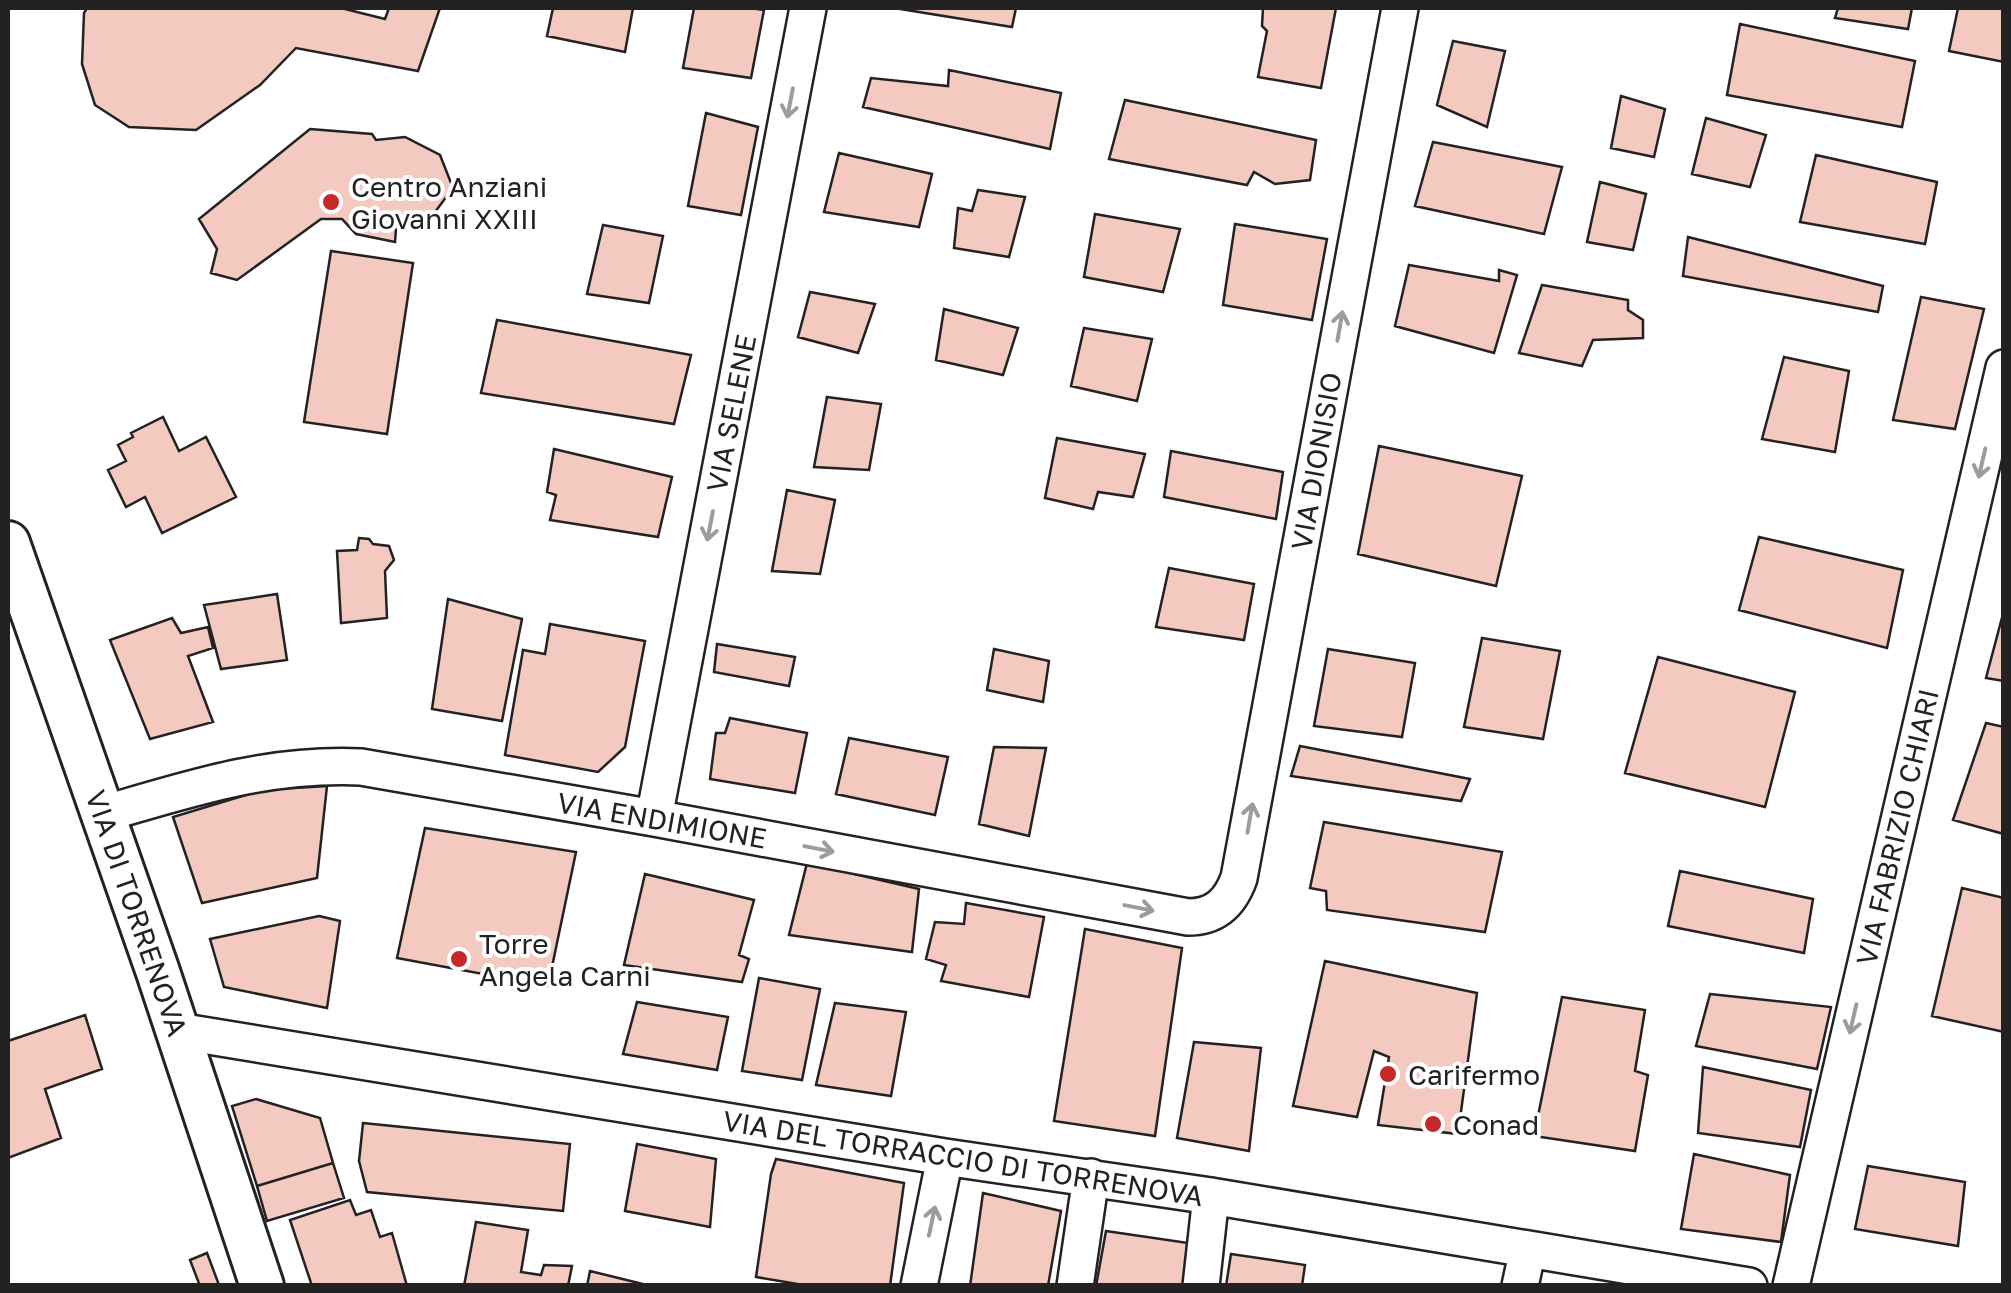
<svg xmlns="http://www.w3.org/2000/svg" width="2011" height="1293" font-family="'Golos Text',sans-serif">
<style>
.building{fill:#f3c9c0;stroke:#222;stroke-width:2.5}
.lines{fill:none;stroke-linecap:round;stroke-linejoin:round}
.minor-casing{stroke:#222;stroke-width:40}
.tertiary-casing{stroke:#222;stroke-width:48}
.minor{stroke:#fff;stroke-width:35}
.tertiary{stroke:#fff;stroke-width:42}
.oneway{stroke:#9c9c9c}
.poi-dot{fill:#c62828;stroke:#fff;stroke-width:4}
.labels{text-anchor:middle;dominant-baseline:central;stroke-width:8;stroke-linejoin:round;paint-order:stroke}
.poi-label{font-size:28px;fill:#222;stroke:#fff;text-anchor:start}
.street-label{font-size:28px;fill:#222;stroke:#fff}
</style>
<rect width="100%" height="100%" fill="#fff"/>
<path class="building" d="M87 8H341L385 19 389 8H440L418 71 296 48 260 85 196 130 129 127 95 105 82 64 84 13Z
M553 8H633L625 52 547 36Z
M694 8H750L764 10 751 78 683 68Z
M894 8H1016L1012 27Z
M1263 8H1336L1321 88 1258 77 1267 31 1262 26Z
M1838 8H1912L1908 29 1835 18Z
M1958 8H2004V62L1949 51Z
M1740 24 1915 61 1902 127 1727 95Z
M1453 41 1505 51 1487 127 1437 105Z
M949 70 1061 93 1050 149 863 107 871 78 948 86Z
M1621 96 1665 109 1654 157 1611 148Z
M1125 100 1316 140 1310 180 1275 184 1254 172 1247 185 1109 159Z
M706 113 758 127 741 215 688 206Z
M1706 118 1766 135 1750 187 1692 174Z
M310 129 372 134 376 140 405 137 440 155 453 188 432 216 396 229 395 242 356 234 342 219H321L237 280 211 273 217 249 199 219Z
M1433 142 1562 167 1544 234 1415 206Z
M839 153 932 174 919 227 824 212Z
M1816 155 1937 182 1925 244 1800 222Z
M1600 182 1646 194 1633 250 1587 242Z
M978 190 1025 197 1009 257 954 248 958 208 972 211Z
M1095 214 1180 229 1163 292 1084 277Z
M1235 224 1327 239 1312 320 1223 305Z
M603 225 663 236 649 303 587 294Z
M1688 237 1883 286 1878 312 1683 276Z
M331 251 413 263 387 434 304 422Z
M1409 265 1499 281V270L1517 275 1494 353 1395 326Z
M1542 285 1628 300V310L1643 320V338L1593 340 1582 366 1519 353Z
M810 292 875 304 858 353 798 337Z
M1921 297 1984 309 1955 429 1893 420Z
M944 309 1018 328 1003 375 936 360Z
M497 320 691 355 674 424 481 393Z
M1084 328 1152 339 1137 401 1071 386Z
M1784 357 1849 371 1835 452 1762 439Z
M827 397 881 404 869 470 814 467Z
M163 417 179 451 206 437 236 497 162 533 145 497 126 507 108 470 126 461 118 445 133 437 131 433Z
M1057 438 1145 454 1133 497 1098 492 1093 509 1045 498Z
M1379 446 1522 476 1496 586 1358 554Z
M554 449 672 477 658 537 550 520 556 495 547 492Z
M1171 451 1283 472 1276 519 1164 497Z
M787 490 835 500 820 574 772 571Z
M1759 537 1903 570 1887 648 1739 610Z
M359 538 369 539 373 544 389 546 394 560 385 571 387 618 341 623 337 551 357 550Z
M1169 568 1254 584 1244 640 1156 627Z
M277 594 287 660 221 669 204 605Z
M448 599 522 619 502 721 432 709Z
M2004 610V681L1986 678Z
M172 618 181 633 208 627 213 648 188 656 213 722 150 739 110 640Z
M550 624 645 641 625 747 598 772 505 755 523 650 545 654Z
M1482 638 1560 651 1543 739 1464 727Z
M717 644 795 657 789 686 714 672Z
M994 649 1049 661 1043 702 987 690Z
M1328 649 1415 663 1402 737 1314 726Z
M1658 657 1795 692 1765 807 1625 773Z
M730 718 807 733 795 793 710 779 716 733H725Z
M1986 723 2004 727V834L1953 820Z
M849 738 948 757 935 815 836 794Z
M1300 746 1470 779 1461 801 1291 776Z
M994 747 1046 748 1029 836 979 824Z
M327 786 317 878 202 903 173 817 262 790Z
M1324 822 1502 852 1485 932 1327 910 1326 891 1310 888Z
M425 828 576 852 548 986 397 958Z
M807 863 919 889 912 952 789 935Z
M1680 871 1813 899 1804 953 1668 926Z
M645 874 754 900 739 955 749 959 742 982 624 965Z
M1962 888 2004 898V1032L1932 1016Z
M966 903 1044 917 1029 997 941 981 946 965 926 959 935 922 964 924Z
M319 916 340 921 327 1008 224 987 210 939Z
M1085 929 1182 948 1155 1136 1054 1121Z
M1325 961 1477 993 1458 1134 1378 1125 1389 1057 1374 1051 1357 1117 1293 1106Z
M759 978 820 989 802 1080 742 1071Z
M1710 994 1831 1007 1817 1069 1696 1046Z
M1562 997 1645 1010 1635 1071 1648 1075 1635 1151 1534 1136Z
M637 1002 728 1017 717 1070 623 1054Z
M835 1003 906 1012 891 1096 816 1085Z
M85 1015 102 1069 45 1089 61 1138 8 1158V1041Z
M1194 1042 1261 1048 1249 1151 1177 1138Z
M1703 1067 1811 1090 1800 1147 1698 1133Z
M256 1099 320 1118 333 1163 257 1186 232 1106Z
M363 1123 570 1144 563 1211 367 1192 359 1161Z
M637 1144 716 1159 710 1227 625 1211Z
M1694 1154 1790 1175 1781 1242 1681 1229Z
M776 1159 904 1183 890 1286H809L756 1277 771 1174Z
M333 1163 344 1198 267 1221 257 1186Z
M1868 1166 1965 1182 1958 1246 1855 1229Z
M983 1193 1061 1211 1048 1286H970Z
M350 1200 356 1215 371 1210 380 1237 392 1233 407 1286H312L290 1220Z
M476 1222 528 1230 521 1272 541 1275 544 1265 572 1266 568 1286H464Z
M1106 1231 1195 1244 1187 1286H1096Z
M207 1253 219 1285 218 1286H200L190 1260Z
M1231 1254 1305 1265 1302 1286H1226Z
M590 1271 651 1286H587Z"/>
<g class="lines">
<defs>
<path id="minor" d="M103 814C192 788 267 763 361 767L654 818 1188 917C1215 917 1230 903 1239 878L1400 8
M654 818 808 8
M178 1031 945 1157 1211 1196 1749 1286
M919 1286 945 1157
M1075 1286 1091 1177
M1201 1286 1211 1196
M1520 1286 1528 1249
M1791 1286 2004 368"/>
<path id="tertiary" d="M8 543 158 972 262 1286"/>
</defs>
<use href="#minor" class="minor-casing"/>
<use href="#tertiary" class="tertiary-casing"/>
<use href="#minor" class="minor"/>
<use href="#tertiary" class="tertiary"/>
</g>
<defs><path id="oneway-shaft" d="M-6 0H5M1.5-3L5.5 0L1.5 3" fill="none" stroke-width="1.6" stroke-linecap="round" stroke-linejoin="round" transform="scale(2.5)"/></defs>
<g class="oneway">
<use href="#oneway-shaft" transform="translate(790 103) rotate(101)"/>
<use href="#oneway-shaft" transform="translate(1340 326) rotate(-80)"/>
<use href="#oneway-shaft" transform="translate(1982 463) rotate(103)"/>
<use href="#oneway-shaft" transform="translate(710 526) rotate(101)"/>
<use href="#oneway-shaft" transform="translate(1250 818) rotate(-80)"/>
<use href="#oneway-shaft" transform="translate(819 849) rotate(11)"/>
<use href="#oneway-shaft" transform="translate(1139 908) rotate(11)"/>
<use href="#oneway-shaft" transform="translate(1853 1019) rotate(103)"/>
<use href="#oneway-shaft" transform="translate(932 1221) rotate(-78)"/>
</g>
<g class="poi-dot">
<circle cx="331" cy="202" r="10"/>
<circle cx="459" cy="959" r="10"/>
<circle cx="1388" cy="1074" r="10"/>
<circle cx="1433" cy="1124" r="10"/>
</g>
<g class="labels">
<g class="poi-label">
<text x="351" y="186">Centro Anziani<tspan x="351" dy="32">Giovanni XXIII</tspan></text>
<text x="479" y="943">Torre<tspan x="479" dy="32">Angela Carni</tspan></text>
<text x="1408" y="1074">Carifermo</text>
<text x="1453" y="1124">Conad</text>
</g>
<g class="street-label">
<text transform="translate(731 413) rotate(-79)">VIA SELENE</text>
<text transform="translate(1316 461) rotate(-80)">VIA DIONISIO</text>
<text transform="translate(662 820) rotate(10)">VIA ENDIMIONE</text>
<text transform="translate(1897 827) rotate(-77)">VIA FABRIZIO CHIARI</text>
<text transform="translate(137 913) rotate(71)">VIA DI TORRENOVA</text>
<text transform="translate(963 1158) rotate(9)">VIA DEL TORRACCIO DI TORRENOVA</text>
</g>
</g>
<rect width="2011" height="1293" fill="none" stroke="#222222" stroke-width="20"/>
</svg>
